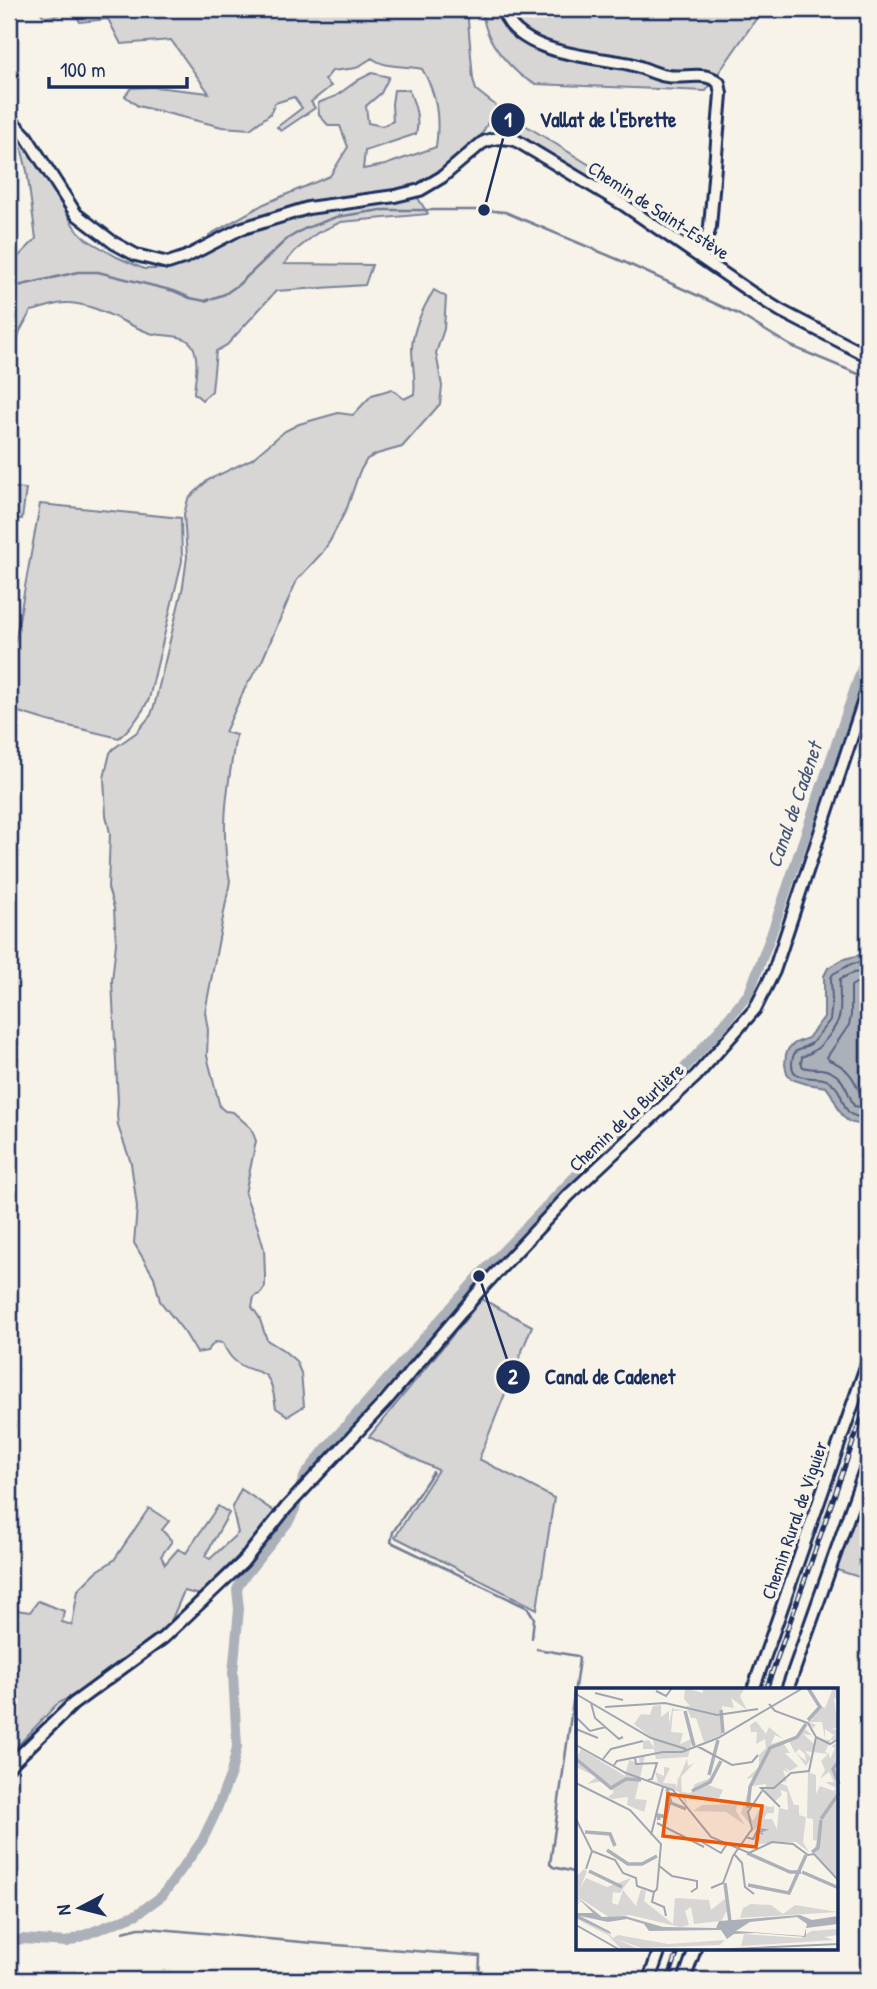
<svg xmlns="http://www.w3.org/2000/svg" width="877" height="1989" font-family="'Patrick Hand',sans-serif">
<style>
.green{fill:#d7d6d4;stroke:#798299;stroke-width:2}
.water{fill:#acb0b9;stroke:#727c95;stroke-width:2}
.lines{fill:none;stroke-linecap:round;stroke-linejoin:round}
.shore{stroke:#556382;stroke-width:2}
.stream{stroke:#727c95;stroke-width:2.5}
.canal{stroke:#acb0b9;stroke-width:10}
.minor-casing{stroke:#1b2f5e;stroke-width:16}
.minor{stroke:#f7f3e8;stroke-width:10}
.rail-casing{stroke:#1b2f5e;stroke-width:5}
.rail{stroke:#f7f3e8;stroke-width:2.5;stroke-dasharray:8;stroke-linecap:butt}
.labels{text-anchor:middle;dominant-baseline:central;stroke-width:7;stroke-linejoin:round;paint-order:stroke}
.street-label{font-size:19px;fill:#1b2f5e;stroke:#f7f3e8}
.water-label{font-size:21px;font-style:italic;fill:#465679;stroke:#f7f3e8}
.inset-river{fill:none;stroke:#acb0b9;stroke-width:3.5}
.inset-road{fill:none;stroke:#9fa5b1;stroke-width:2}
.view{fill:#e8590c;fill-opacity:0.15;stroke:#e8590c;stroke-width:3.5}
.inset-edge{fill:none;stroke:#1b2f5e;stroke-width:3.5}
.leader{fill:none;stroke:#1b2f5e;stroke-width:2.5}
.callout-dot{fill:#1b2f5e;stroke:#f7f3e8;stroke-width:2.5}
.mark-label{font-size:21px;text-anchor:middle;font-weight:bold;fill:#fff}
.callout-label{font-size:21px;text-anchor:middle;font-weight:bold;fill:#1b2f5e;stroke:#f7f3e8;stroke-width:7;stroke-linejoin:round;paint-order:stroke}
</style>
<rect width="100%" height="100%" fill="#f7f3e8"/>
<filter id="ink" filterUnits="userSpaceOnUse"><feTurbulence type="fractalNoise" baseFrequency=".0143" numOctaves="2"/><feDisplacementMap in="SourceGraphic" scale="14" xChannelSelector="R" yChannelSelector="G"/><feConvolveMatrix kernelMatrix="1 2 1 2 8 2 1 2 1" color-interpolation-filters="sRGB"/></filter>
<g filter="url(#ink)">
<path class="green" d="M38 9H467L473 79 476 90 504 112 630 190 622 200 491 116C488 122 485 129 481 135 471 150 424 183 407 189 383 196 356 193 331 198 289 205 247 220 209 239V235L264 204 330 176 348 147 340 126H329L319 115 318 103 336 96 358 80 372 73 389 77 381 93 366 106 368 123 382 126 393 121 392 104 394 90H409C415 105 420 119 416 134L365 151 363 169 385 165 436 147C440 118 437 94 422 69 405 65 386 69 372 58L356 68 332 71 325 80 331 86 311 102 315 108 281 131 277 127 302 108 294 97 275 103 270 114 250 129 222 127 138 106 125 96 131 88 155 87 209 93 171 40 121 44 108 19 80 22 74 11 45 18Z
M482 9H763L706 91 536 84C523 79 518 73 509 64 493 47 484 32 482 9Z
M9 127H13L31 152 75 228 86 239 117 257 144 269H171L189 262 226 238 271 219 416 195 428 214 341 222 317 233 295 251 284 264 372 265 365 285 276 291 227 345 216 351 212 391 202 400 194 393C195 380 200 357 192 345 184 333 162 337 150 333 124 324 97 304 68 303 56 302 43 309 31 311L20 331 9 371V266L36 239 27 171 22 151Z
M434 290 446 297 444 329 436 353 442 386 440 404 402 447 377 454 367 459 359 473 347 508 330 541 322 553 297 580 293 589 262 661 245 688 225 732 236 735C228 784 219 831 230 881L205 1012 208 1030 207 1056 220 1107 225 1111 233 1112 251 1128 256 1141 245 1194 258 1228 264 1249 265 1275V1287L261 1293 254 1297 252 1307 259 1317 267 1340 283 1350 296 1361 301 1373 304 1406 288 1416 276 1408C274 1398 273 1383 266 1376 262 1372 255 1371 250 1369 236 1365 228 1356 223 1343L215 1342 207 1351 197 1353 185 1333 160 1301 154 1277 134 1243 137 1207 131 1163 118 1126 117 1115 118 1102 112 981 116 943 115 928 114 908 108 888 110 833 106 815 104 778 110 753 113 749 137 732 151 715 155 703 183 586 187 557 184 514 188 499 208 480 252 459 285 431 299 424 338 413 353 415 372 395 392 389 404 399 414 394C416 378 412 364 412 348 413 328 424 306 434 290Z
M9 487 26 489 22 519 9 518Z
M40 504 181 518 182 561 149 699C141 715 133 726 119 738L48 721 9 709V675Z
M482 1299 532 1326 479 1459 554 1498 537 1609 395 1537 438 1470 369 1437Z
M868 1475V1580L834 1569Z
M241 1489 275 1512 239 1555 200 1595 184 1591 169 1626 81 1690 56 1705 9 1755V1609L30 1612 38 1601 64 1611 62 1622 72 1625 78 1590 96 1572 114 1560 149 1508 169 1521 162 1530 172 1541 161 1556 165 1564 178 1549 186 1553 218 1506 229 1513 205 1556 210 1559 238 1533 232 1507Z"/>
<path class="water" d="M868 953V1123C837 1129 841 1103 826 1087L807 1084 791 1079 787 1073 785 1065 786 1054 789 1048 795 1043 808 1038 824 1017V976L828 968 844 959Z"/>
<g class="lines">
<path class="shore" d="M868 961 851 964 833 974 831 978 832 1001 830 1020 812 1043 795 1052C792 1058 790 1067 795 1073 805 1082 822 1074 832 1083 849 1097 837 1119 868 1117
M868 971 853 973 840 979C838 1007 847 1012 828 1037 820 1047 814 1052 802 1057L801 1063 803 1067C809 1069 815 1069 821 1069 843 1072 846 1089 854 1106L868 1108
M868 981 856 983 851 986V1015L849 1025 827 1057 829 1060C847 1066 855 1079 861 1096L868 1097"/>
<path class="stream" d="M9 288 78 272H98L174 291 190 298 205 301 225 294 238 285 287 239 304 229 336 217 381 210H484L505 212 624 262 738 314 791 346 868 378
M433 1472 393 1532 391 1542 528 1608 534 1618 532 1638
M537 1649 577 1656 579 1659 550 1864 553 1867 578 1873
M123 1932 139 1928H148L324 1944 480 1956 479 1980"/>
<path class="canal" d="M9 1942 22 1939 67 1942 137 1914 162 1896 202 1841 215 1814 231 1773 237 1747 233 1673 239 1609 237 1590 240 1582 289 1521 295 1509 301 1485 305 1475 326 1448 479 1276 613 1137 679 1074 719 1030 749 993 771 935 868 650"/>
<defs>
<path id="minor" d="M502 9C517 53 586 56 625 63 640 65 652 74 667 76 685 79 705 70 719 83L721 94 710 227 701 257
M9 118 26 136 76 214 114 243 136 255 168 263 186 257 240 229 308 208 395 196 420 190 442 177 482 143C493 137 503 137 515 140L624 205 752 293 781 311 868 356
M753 1690 868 1361
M787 1690 868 1461
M9 1766 73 1704 163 1638 243 1562 286 1508 385 1402 480 1290 569 1195 696 1076 755 1009 774 971 868 688
M649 1980 660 1949
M684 1980 695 1949"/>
</defs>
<use href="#minor" class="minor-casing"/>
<use href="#minor" class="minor"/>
<defs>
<path id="rail" d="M766 1690 868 1400
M668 1980 679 1949"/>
</defs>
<use href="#rail" class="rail-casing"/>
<use href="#rail" class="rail"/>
</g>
</g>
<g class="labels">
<g class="street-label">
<text transform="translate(659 210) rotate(33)">Chemin de Saint-Estève</text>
<text transform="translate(626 1117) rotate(-43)">Chemin de la Burlière</text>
<text transform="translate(794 1520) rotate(-71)">Chemin Rural de Viguier</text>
</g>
<g class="water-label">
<text transform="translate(794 805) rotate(-71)">Canal de Cadenet</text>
</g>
</g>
<g transform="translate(576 1688)">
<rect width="262" height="262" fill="#f7f3e8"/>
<path d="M109 0 127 5 126 0H169L164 8 171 22 155 10 158 20 146 18V47L128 54 120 30H115L110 18H114L108 11ZM257 0 262 2V11L258 10 262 40 255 41 262 42V54L255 52 249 64 253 66 254 71 259 60 255 58 261 55 262 192 237 164 241 153 237 152V131L231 130 232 84 240 87V106L244 98 258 103 260 100 249 94H258L253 84 244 91 249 82 245 73 252 66 229 63 235 70 230 78 220 65 230 73 229 66 223 61 219 65 213 53 207 55 214 65H209L222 78 214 83 208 79 214 85 207 82 211 93 204 95 211 98 218 117H223V127L230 129 227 154 233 164 220 154 183 156 177 151 181 140 173 146 177 140 165 125 177 89 170 91 183 79V67L190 60 189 51 180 56 181 44H175L174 37 180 33 190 46 193 39 207 51 199 47 195 56 219 49 233 32H238L233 31 244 18 249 20ZM233 34H246L249 51V41L258 47 254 52 241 51 238 56 227 46 236 47 229 41 232 35 237 40 240 37ZM190 96 189 104 198 114 206 107 204 102 211 104 212 122 203 120 201 141 196 131H188L191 125H198V115L197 119 185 118 177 133 172 123 176 98ZM85 17V29L93 23V36L97 17V21L108 22 97 23 95 44 107 45 104 56 117 50 112 69 80 71 78 61H67V53L73 52 78 60 77 51 58 36 65 26 74 27 77 18ZM5 61 49 88 53 72 64 76 63 70 69 68 59 111 71 112 68 124 51 117 52 109 36 111 32 109 38 104 28 93 11 96 21 89 0 79V73L11 83 0 71ZM111 71 112 78 118 75 105 89 106 104 115 105 119 96 137 89 132 97 147 102 143 110 110 109 111 117 103 104 75 92 82 94 79 84 88 88V79L94 80 87 95 100 96 101 101 102 84V92ZM163 105 160 123 169 137 150 124 117 123 126 117 161 116ZM8 181 11 183 4 201 10 190 31 199 55 190 44 205 37 204 36 215 42 217 47 202 60 218 65 201 70 203 68 213 97 236 99 210 133 212 135 222 150 210 151 223 145 233 118 236 115 219 109 223 113 237 104 239 54 227 33 229 5 211 0 215V189ZM175 216 195 217 207 226 219 217 262 224 164 230 167 220ZM0 231 30 243 37 250 42 247 92 256 149 252 144 257 65 260 38 250 65 262H46L32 247ZM262 241V247L248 249 258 252 165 258 168 246 225 250 235 243Z" fill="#d7d6d4" fill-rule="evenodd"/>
<path d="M5 212 26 229 49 228 87 239 140 240 143 233 224 227 236 232 262 228V236L230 240V249L179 245 158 246 151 251 145 242 73 243 68 236 51 231 32 234 4 228 33 243 35 245V246L0 230V225H17L5 213 0 218ZM221 229 231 236 228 248 160 243 174 234Z" fill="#acb0b9" fill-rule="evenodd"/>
<path class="inset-river" d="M232 0 244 19 232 32M145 22 147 45M109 23 118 58M0 71 35 100 50 91 65 92M263 73 257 81 263 96M133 87 142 52M91 101 95 115 110 121M116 103 134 94 145 73M172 120 174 99 194 60 221 49 230 36M245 131 263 105M83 132 82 127 90 129 94 112M9 144 34 146 39 158M31 162 52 176H66L81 168M236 164 242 160 245 132M171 165 214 184H225M13 183 46 199M226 184 263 200M149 195 154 234M172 197 213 205 230 167"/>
<path class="inset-road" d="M80 3 90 8 96 0M19 5 47 12M0 6 75 50 110 61M15 15 19 30 43 51 47 49M193 16 199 23 232 35 240 49M29 19 89 15 141 27 182 21M1 30 14 43 30 39M0 41 22 50M240 49 254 56 263 51M0 57 50 85 97 102 135 149 173 165 196 154 217 156 232 167 238 166 263 193M121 58 156 77 176 74 182 67M59 70 60 76 81 75 76 91 72 92M27 71 35 61 67 53M38 77 41 73 87 64H106L142 50 227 0M0 95 54 122 85 156 81 201 78 204 61 198 60 190 47 185 39 172 16 163M204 119 185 100H198L215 85 233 83 240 49M0 131 16 163 10 181M81 135 128 159M75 147 87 99M169 149 177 151 182 141 189 142 184 144 187 146M126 154 145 165 151 156M158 166 166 175 169 199 178 206M82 177 96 188 121 193V200L115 204M135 200 147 195 157 168 176 141 172 124 186 103M78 204 76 214 88 219 90 228M0 237 44 262M135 262 263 256"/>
<path class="view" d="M92 106 186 118 180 159 87 148Z"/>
<rect width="262" height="262" class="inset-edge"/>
</g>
<path class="leader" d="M484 210L508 120M479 1276L513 1377"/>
<g class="callout-dot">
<circle cx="484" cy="210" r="7"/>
<circle cx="479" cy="1276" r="7"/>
<circle cx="508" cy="120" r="18"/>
<circle cx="513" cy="1377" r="18"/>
</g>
<g class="mark-label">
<text x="508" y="127">1</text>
<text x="513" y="1384">2</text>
</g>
<g class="callout-label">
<text x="608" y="127">Vallat de l'Ebrette</text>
<text x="610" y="1384">Canal de Cadenet</text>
</g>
<rect width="877" height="1989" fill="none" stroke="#f7f3e8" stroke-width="35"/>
<rect x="18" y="18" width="842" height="1954" fill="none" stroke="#1b2f5e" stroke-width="2.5" filter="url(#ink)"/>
<g transform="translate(80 1908) rotate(263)" stroke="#f7f3e8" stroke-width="5" paint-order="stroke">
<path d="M0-5L12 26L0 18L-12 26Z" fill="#1b2f5e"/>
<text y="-10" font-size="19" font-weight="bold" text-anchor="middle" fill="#1b2f5e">N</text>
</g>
<path d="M49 77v10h138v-10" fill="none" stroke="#1b2f5e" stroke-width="3.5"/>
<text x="60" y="77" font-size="21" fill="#1b2f5e" stroke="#f7f3e8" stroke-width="5" paint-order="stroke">100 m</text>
</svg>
